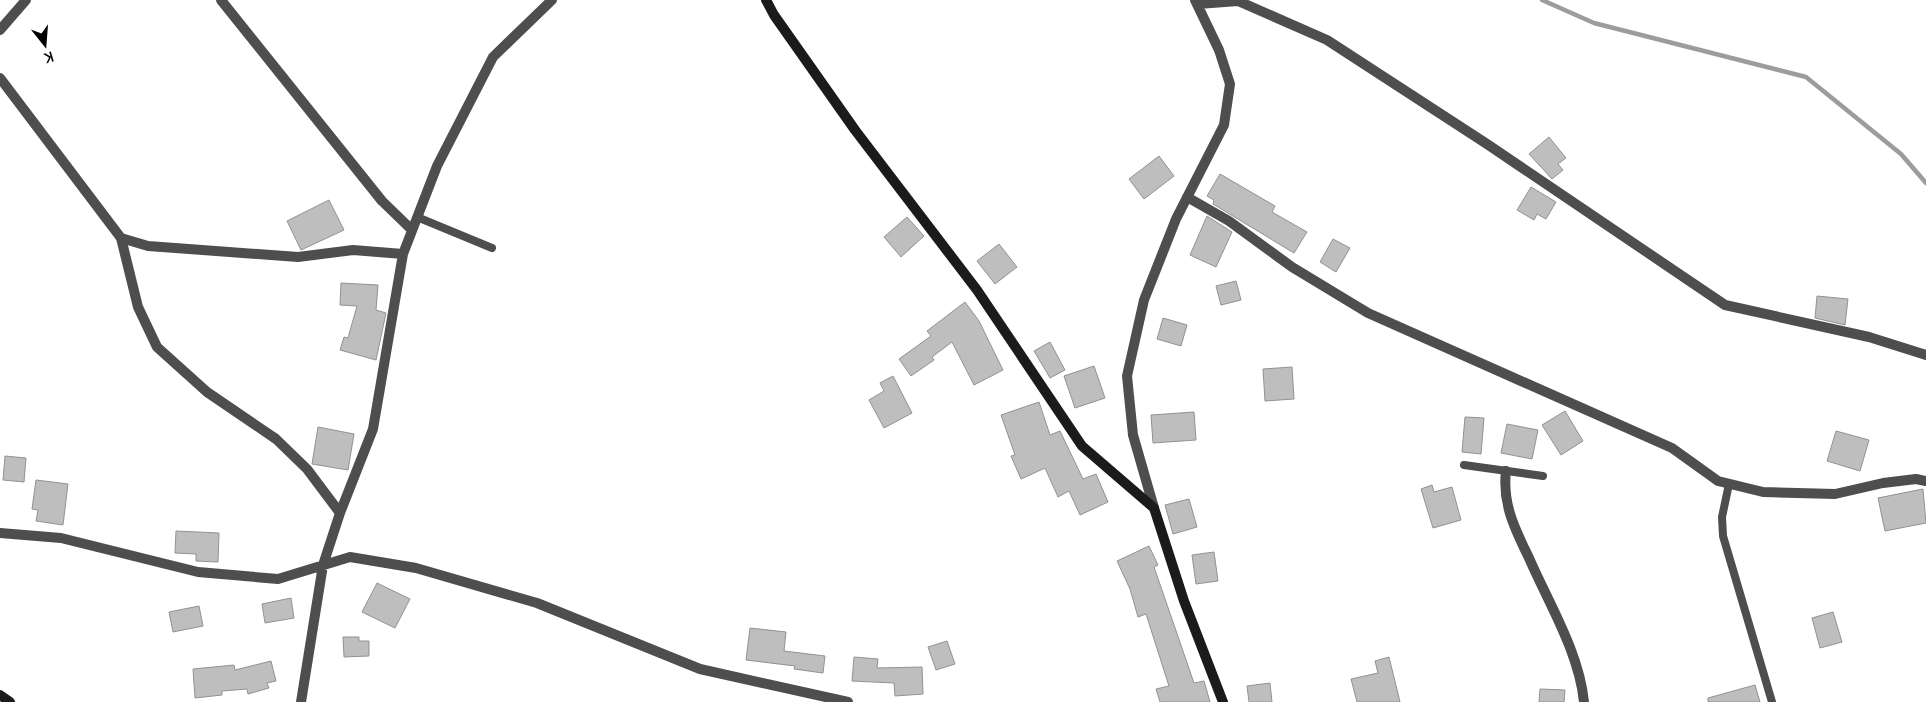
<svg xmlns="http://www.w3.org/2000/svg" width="1926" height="702" font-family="Manrope,sans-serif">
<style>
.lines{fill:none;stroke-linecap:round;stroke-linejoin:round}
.stream{stroke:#9c9c9c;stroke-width:4.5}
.building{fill:#bebebe;stroke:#929292}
.lane{stroke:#4e4e4e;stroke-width:8}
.street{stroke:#4e4e4e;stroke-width:10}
.secondary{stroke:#1b1b1b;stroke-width:10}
</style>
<rect width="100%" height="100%" fill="#fff"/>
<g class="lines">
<path class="stream" d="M1542 0 1594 23 1806 77 1901 154 1926 183"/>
</g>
<path class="building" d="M1549 137 1566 158 1558 164 1563 170 1552 179 1529 154Z
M1159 156 1174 176 1144 199 1129 179Z
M1220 174 1275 206 1272 212 1307 232 1294 253 1213 204 1214 200 1207 196Z
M1531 187 1556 202 1546 219 1537 214 1534 220 1517 210Z
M329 200 344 230 301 250 287 221Z
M1207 216 1232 232 1216 267 1190 255Z
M907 217 924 236 901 257 884 237Z
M1333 239 1350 248 1336 272 1320 262Z
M999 244 1017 267 995 284 977 261Z
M1236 281 1241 300 1221 305 1216 286Z
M341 283 378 285 376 310 386 313 376 360 340 350 344 337 348 338 357 306 340 305Z
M1817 296 1848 299 1845 325 1815 318Z
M965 302 979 321 1003 370 974 385 952 342 932 357 934 360 911 376 899 359 931 336 927 331Z
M1163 318 1187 325 1181 346 1157 339Z
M1050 342 1065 370 1050 378 1034 351Z
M1094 366 1105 398 1075 408 1064 376Z
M1292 367 1294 399 1265 401 1263 369Z
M893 376 912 413 884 428 869 400 884 391 880 383Z
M1039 402 1050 435 1060 431 1083 479 1096 474 1108 502 1080 515 1069 491 1058 497 1045 468 1021 479 1011 456 1015 455 1001 415Z
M1565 411 1583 441 1561 455 1542 425Z
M1194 412 1196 440 1153 443 1151 415Z
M1465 417 1484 418 1481 454 1462 452Z
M1507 424 1538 430 1532 459 1501 453Z
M318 427 354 434 348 470 312 464Z
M1836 431 1869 440 1860 471 1827 461Z
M5 456 26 458 24 482 3 480Z
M36 480 68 484 63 525 36 521 38 510 32 509Z
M1432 485 1434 492 1452 487 1461 520 1433 528 1421 489Z
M1923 489 1926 523 1885 531 1878 498Z
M1189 499 1197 527 1173 534 1165 505Z
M176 531 219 533 218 562 196 561V554L175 553Z
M1149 546 1158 565 1154 567 1194 683 1204 681 1210 702H1160L1156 689 1169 686 1146 614 1138 617 1130 589 1117 561Z
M1214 552 1218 581 1196 584 1192 555Z
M377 583 410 599 395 628 362 612Z
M291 598 294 618 265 623 262 604Z
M199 606 203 626 173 632 169 612Z
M1833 612 1842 642 1820 648 1812 618Z
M750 628 786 632 784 651 825 656 823 673 794 669 795 666 746 660Z
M343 637H359V641H369V656L344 657Z
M947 641 955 664 936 670 928 647Z
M854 657 878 659 877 668 922 667 923 694 895 696 894 683 852 681Z
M1389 657 1400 702H1357L1351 679 1378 673 1375 661Z
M271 661 276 681 267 683 269 688 248 694 247 689 222 691V695L195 698 193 669 234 665 235 670Z
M1270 683 1272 702H1249L1247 686Z
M1755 685 1760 702H1708V698Z
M1540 689 1565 690 1564 702H1539Z"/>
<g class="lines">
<path class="lane" d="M417 217 492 248
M1464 465 1543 476
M1729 484 1722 517 1723 536 1772 702"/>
<path class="street" d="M221 0 382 201 412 230
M1198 4 1238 1 1327 40 1487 144 1725 305 1869 337 1926 355
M0 30 26 0
M0 78 121 238 138 307 157 347 207 392 276 439 307 469 340 513
M1187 197 1229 221 1292 267 1368 313 1672 448 1718 481 1763 492 1835 494 1883 483 1916 479 1926 481
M121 238 148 246 298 257 353 250 403 254
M1506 471C1502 504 1515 529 1529 558 1549 604 1579 652 1584 702
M1154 508 1133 435 1127 376 1144 300 1176 219 1224 125 1230 84 1219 50 1195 0
M0 533 61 538 198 572 278 579 350 557 416 568 537 603 700 669 848 702
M301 702 323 565 340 513 373 429 403 254 437 166 493 57 552 0"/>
<path class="secondary" d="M766 0 774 15 855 130 977 290 1082 446 1154 508 1184 601 1223 702
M0 695 10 702"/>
</g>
<g transform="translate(45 45) rotate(163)" stroke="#ffffff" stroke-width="4" paint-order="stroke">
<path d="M0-4L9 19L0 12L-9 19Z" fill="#000000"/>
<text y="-8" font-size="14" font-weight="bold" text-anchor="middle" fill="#000000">K</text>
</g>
</svg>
